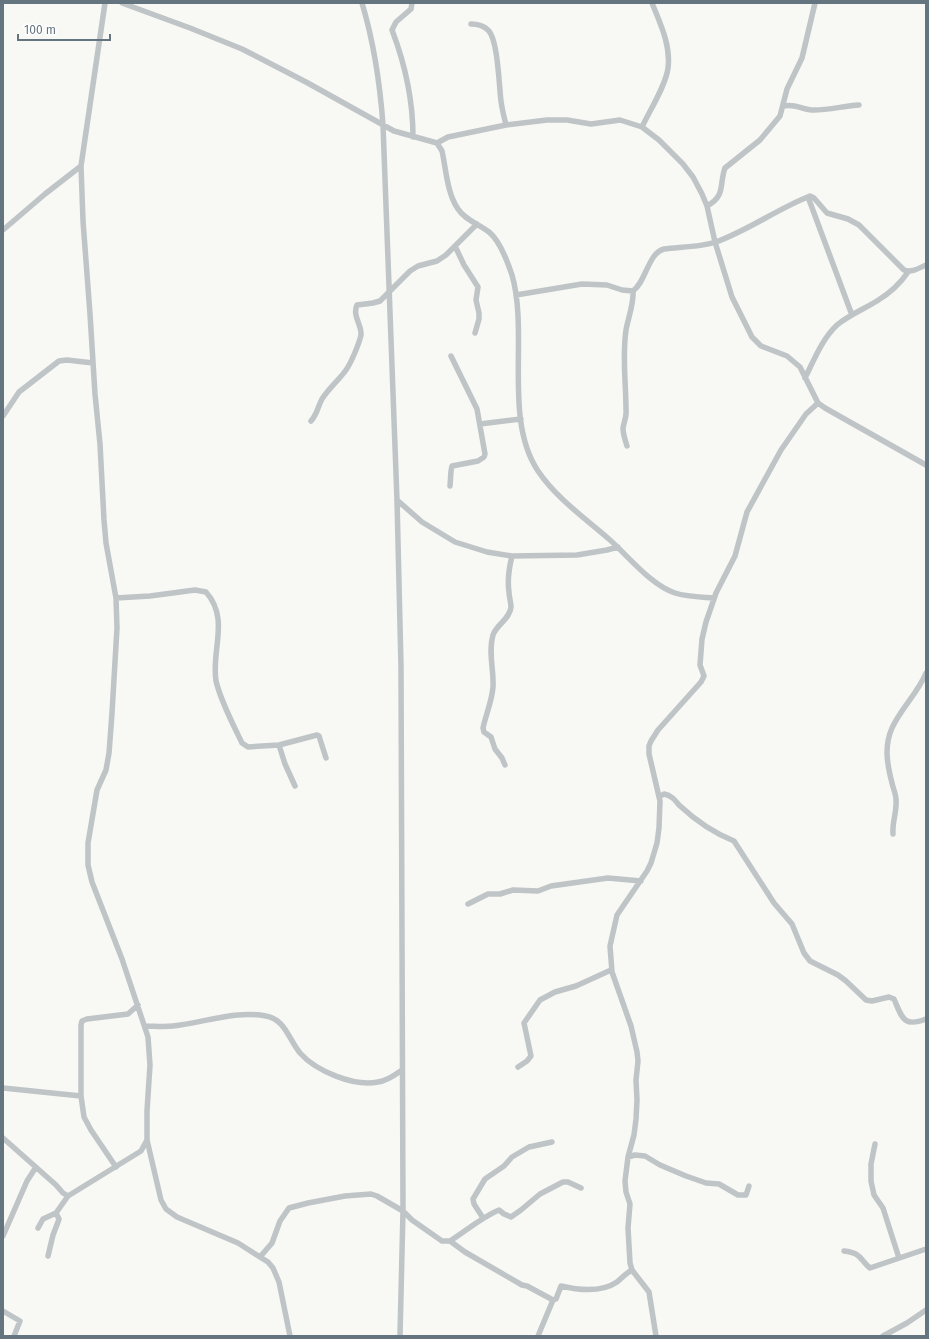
<svg xmlns="http://www.w3.org/2000/svg" width="929" height="1339" font-family="'Fira Sans',sans-serif">
<style>
.lines{fill:none;stroke-linecap:round;stroke-linejoin:round}
.street{stroke:#bfc4c7;stroke-width:5.5}
</style>
<rect width="100%" height="100%" fill="#f8f8f5"/>
<g class="lines">
<path class="street" d="M105 3 81 166 83 221 90 314 95 394 100 444 104 520 106 543 116 598 117 628 112 713 109 753 106 770 97 790 88 843V865L92 882 122 959 148 1037 150 1065 147 1111V1140L161 1200 166 1209 177 1217 238 1243 268 1262 273 1268 279 1282 290 1336
M122 3 190 28 242 49 306 82 394 131 437 143 442 151C446 169 447 193 458 209 465 220 479 224 489 232 499 240 508 263 512 275 529 334 503 419 538 471 557 499 585 518 610 540 629 557 651 585 675 593 687 597 701 597 714 598
M362 3C374 43 380 84 383 125L397 500 401 666 403 1211 400 1336
M412 3 411 9 396 22 392 30C405 64 413 100 413 137
M471 24C477 24 484 26 488 30 498 39 499 86 501 101 502 109 504 117 506 125
M783 106C796 103 802 110 814 110 829 110 844 106 859 105
M642 127C650 110 666 85 668 68 671 45 660 23 652 3
M437 143 448 137 506 125 547 120H567L591 124 620 120 642 127 659 140 683 164 693 177 702 194 707 206 715 242 732 297 752 337 761 346 787 356 800 367 818 403 825 408 926 465
M808 197 852 315
M707 206C726 196 719 184 725 168L760 140 780 116 787 89 802 58 815 3
M3 230 45 194 81 166
M455 246 464 265 478 287 476 300 479 313V319L475 333
M516 295 582 284 607 285 622 290 633 291C646 282 648 253 664 249 680 247 701 247 716 242 749 230 777 209 810 196L814 198 827 213 848 219 859 225 904 270C912 273 919 268 926 265
M805 378C814 360 822 339 837 325 849 315 864 309 877 301 890 293 900 284 908 272
M3 416 19 392 59 361 67 360 93 363
M311 421C317 415 318 406 322 399 329 388 339 380 346 370 351 363 359 344 361 335 362 325 352 316 357 305L373 303 380 301 410 271 418 266 437 261 446 255 477 224
M480 424 521 419
M627 446C625 440 623 434 623 428 624 422 627 416 626 410 626 383 622 357 626 330 628 318 634 304 633 291
M450 486 451 471 452 466 478 461 484 457 485 454 477 409 451 356
M397 500 422 522 455 542 487 552 512 556 577 555 607 550 618 547
M116 598 150 596 195 590 206 592C230 619 211 650 216 681 221 702 233 724 242 743L248 747 279 745 317 735 319 736 326 758
M279 745 285 764 295 786
M505 765 502 758 495 749 491 737 484 732 483 728C486 714 492 701 493 687 494 670 488 652 493 635 496 625 510 619 511 607 511 602 509 597 509 592 507 579 509 568 512 556
M659 797 664 794C671 795 675 800 679 805 695 820 714 833 734 841L774 903 792 924 804 953 810 961 838 975 846 981 866 1000 872 1001 889 997 894 999C902 1017 903 1028 926 1019
M893 834C892 822 897 812 896 800 896 794 893 788 892 783 887 764 884 746 892 728 901 708 918 693 926 673
M468 904 488 894H500L513 890 538 891 551 886 608 878 641 881
M145 1026C154 1026 164 1027 173 1026 203 1023 235 1010 266 1016 285 1019 289 1040 300 1053 316 1071 354 1087 378 1082 387 1081 395 1075 402 1070
M518 1067 527 1061 531 1056 524 1023 540 1000 555 992 576 986 611 970
M3 1088 81 1096
M3 1138 56 1185 63 1193 68 1196 141 1151 147 1140
M875 1144 871 1164V1181L874 1195 883 1208 899 1258
M628 1157 635 1155 645 1156 660 1165 686 1176 706 1183 719 1184 738 1195H746L749 1186
M116 1167 91 1130 84 1117 81 1096V1025L82 1021 87 1019 128 1014 138 1005
M483 1218 474 1204 473 1199 485 1179 504 1166 512 1157 529 1147 552 1142
M38 1228 43 1219 56 1213 68 1196
M3 1236 27 1181 36 1167
M450 1241C466 1231 482 1217 499 1210L504 1214 511 1217 521 1210 540 1194 563 1182H568L581 1188
M844 1251C862 1253 859 1259 870 1268L926 1249
M48 1256 53 1235 58 1222 59 1219 56 1213
M260 1257 272 1243 280 1221 289 1208 308 1203 345 1196 371 1194 377 1196 403 1211 412 1220 442 1241H450L465 1252 522 1285 527 1286 553 1300 538 1336
M553 1300 556 1299 561 1286C578 1290 601 1293 617 1282 622 1278 626 1273 632 1270
M3 1311 20 1321 14 1336
M656 1336 649 1292 632 1270 630 1263 628 1228 630 1204 626 1192 625 1181 628 1157 634 1135 636 1119 637 1100 636 1080 638 1061 637 1052 631 1026 612 972 610 946 617 915 647 871 651 863 657 843 659 828 660 801 649 754V746L651 741 658 730 701 682 704 676 700 665 702 639 706 622 716 593 735 556 747 512 781 450 806 414 818 403
M883 1336 907 1323 926 1310"/>
</g>
<rect width="929" height="1339" fill="none" stroke="#65757f" stroke-width="8"/>
<path d="M18 34v6h92v-6" fill="none" stroke="#65757f" stroke-width="2"/>
<text x="24" y="34" font-size="12" fill="#65757f" stroke="#ffffff" stroke-width="3" paint-order="stroke">100 m</text>
</svg>
